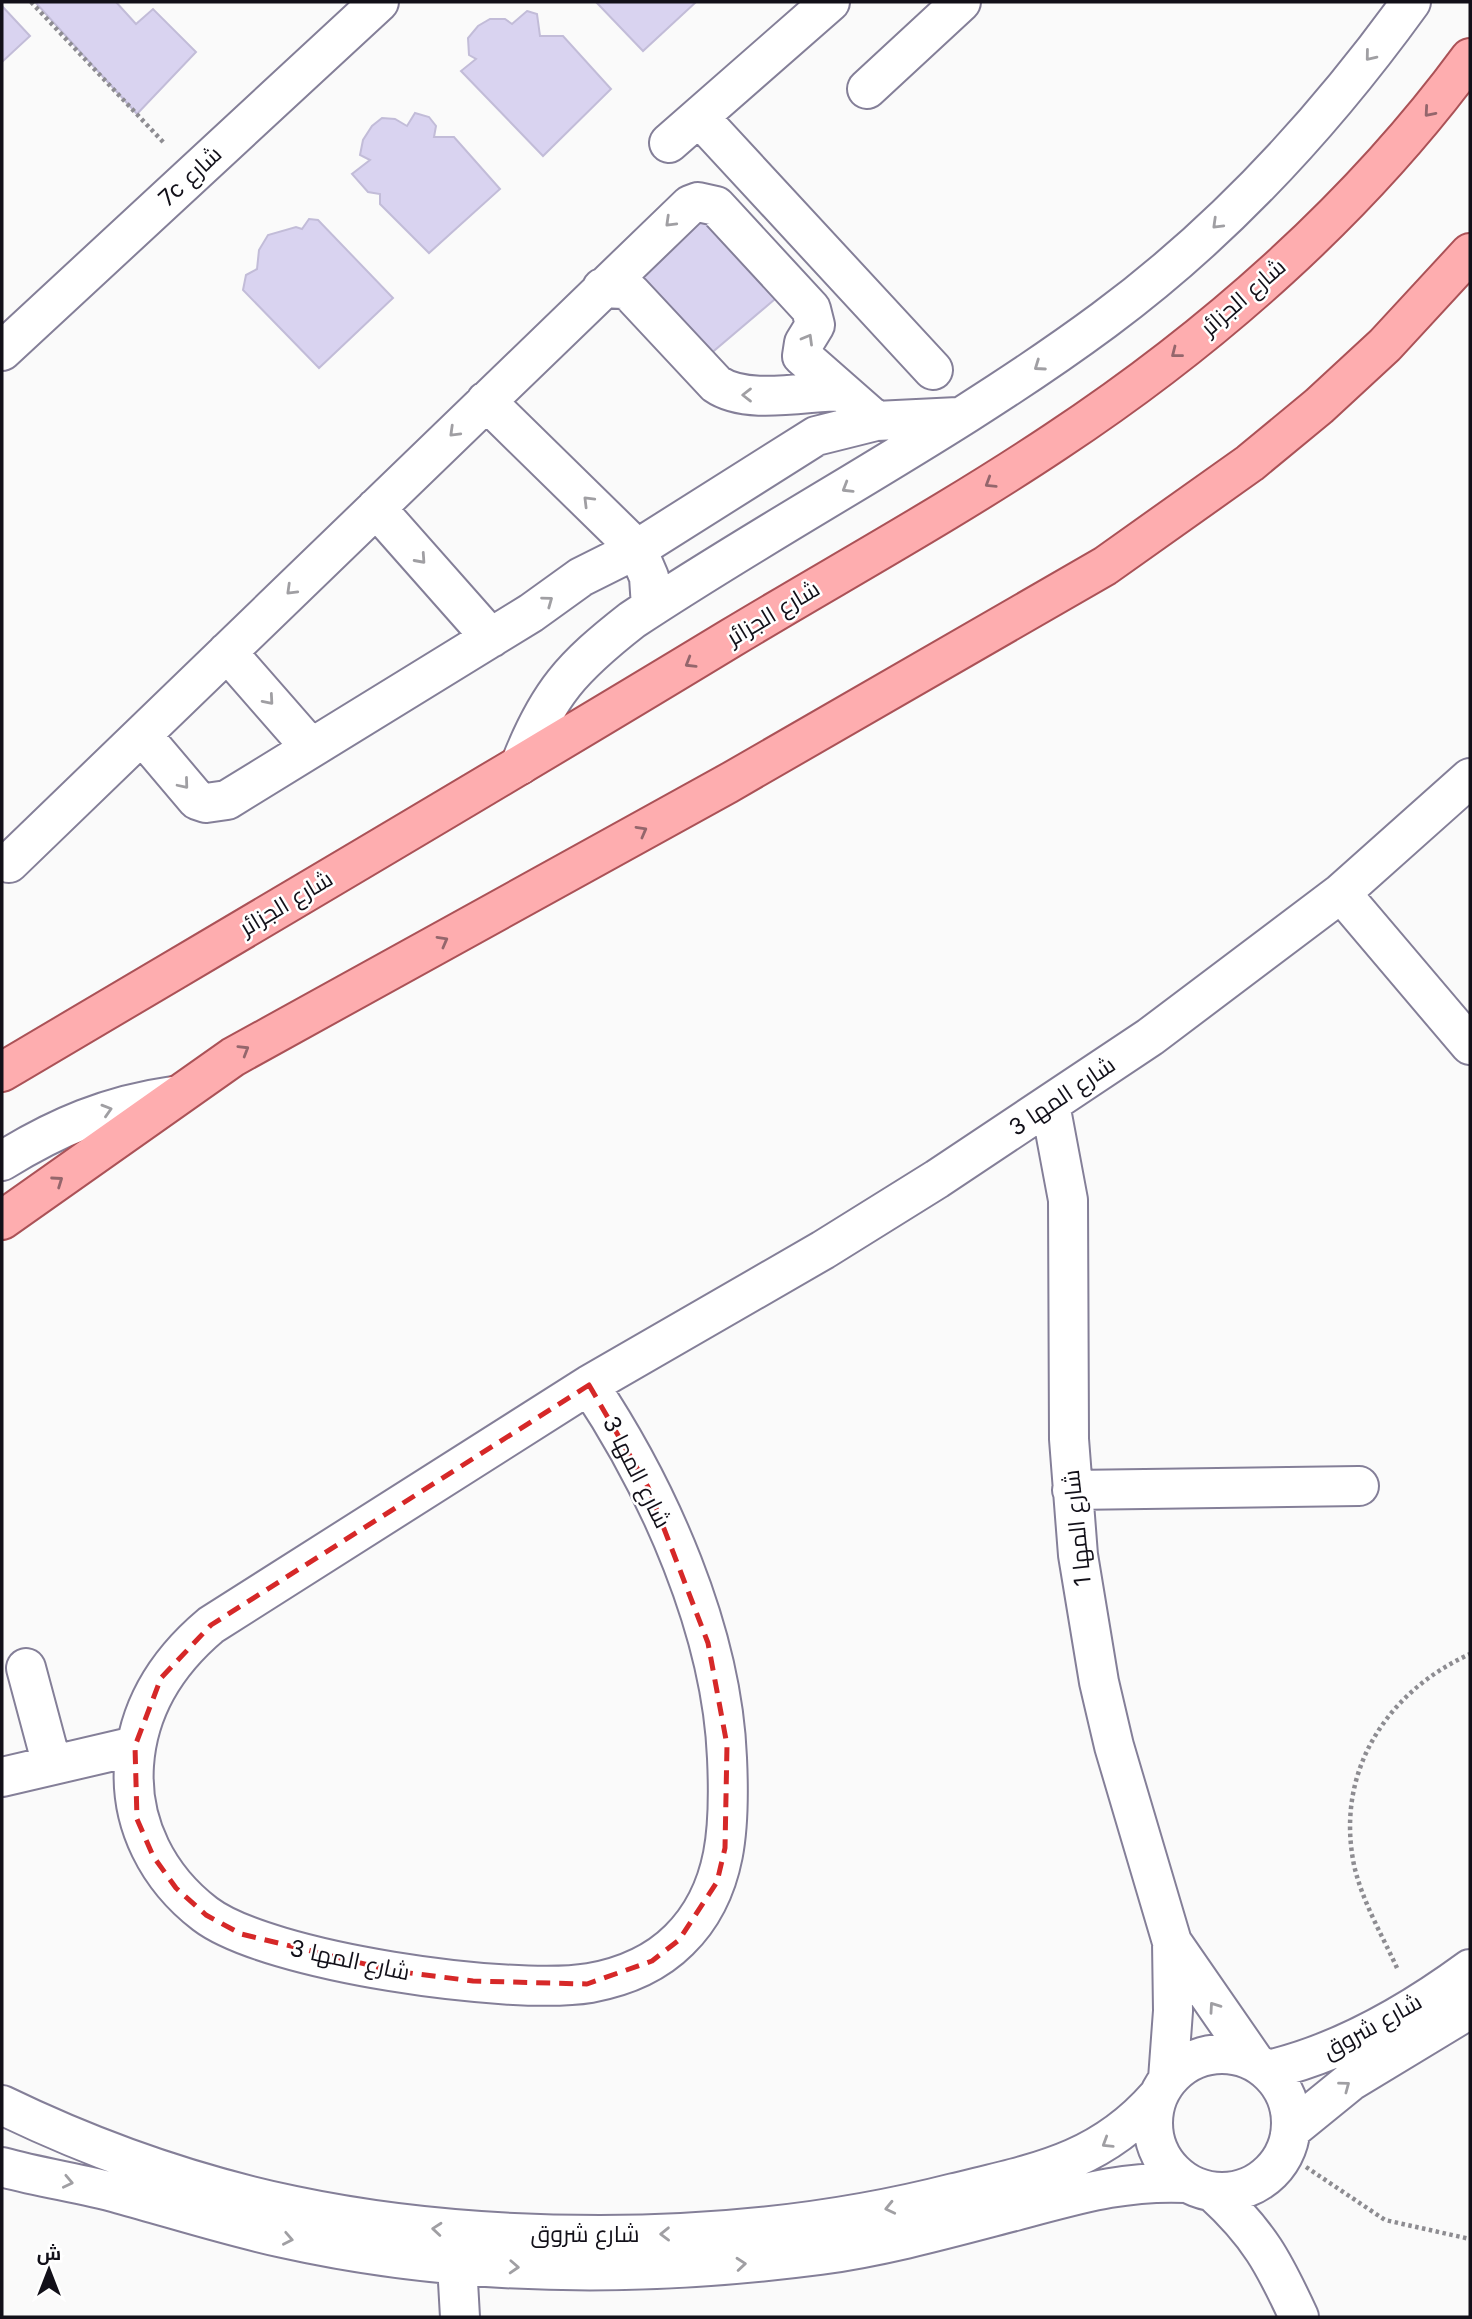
<svg xmlns="http://www.w3.org/2000/svg" width="1472" height="2319" font-family="Inter,Cairo,sans-serif">
<style>
.building{fill:#d9d3f0;stroke:#c2bcd8;stroke-width:2}
.lines{fill:none;stroke-linecap:round;stroke-linejoin:round}
.minor-casing{stroke:#847f98;stroke-width:42}
.major-casing{stroke:#ab5257;stroke-width:42}
.path{stroke:#8d8c91;stroke-width:4.5;stroke-dasharray:3.5 3.5;stroke-linecap:butt}
.minor{stroke:#fff;stroke-width:38}
.major{stroke:#feadaf;stroke-width:38}
.oneway{stroke:#a09fa3}
.oneway2{stroke:#94666c}
.marked{fill:none;stroke:#d62828;stroke-width:5;stroke-dasharray:14 9;stroke-linejoin:round}
.labels{text-anchor:middle;dominant-baseline:central;stroke-width:5;stroke-linejoin:round;paint-order:stroke}
.street-label{font-size:23px;fill:#121019;stroke:#fff}
</style>
<rect width="100%" height="100%" fill="#fafafa"/>
<path class="building" d="M35 2H116L136 24 153 9 196 52 137 114Z
M596 2H696L643 51Z
M2 6 30 36 2 62Z
M527 11 537 14 540 36H563L611 89 543 156 461 71 476 59 469 55 468 38 478 26 490 19H505L512 24Z
M415 113 429 117 436 126 434 137H454L500 189 429 253 380 204V194L368 192 352 174 370 160 360 155 363 140 372 126 382 118 395 119 407 126Z
M707 209 781 294 709 355 635 270Z
M309 219 318 220 393 298 319 368 243 290 246 275 257 269 259 250 268 235 296 227 302 229Z"/>
<g class="lines">
<defs>
<path id="minor" d="M867 89 961 2
M699 117 933 370
M669 143 830 2
M602 288 623 289 631 293 716 384C746 405 803 392 840 391
M2 351 379 2
M486 401 637 549 649 577 651 607
M376 508 491 638
M227 652 311 748
M142 735 197 800 206 803 227 800 531 613 581 577 637 549 816 436 876 421 958 417
M520 765C548 693 572 667 632 620 787 517 954 431 1104 320 1223 232 1325 121 1411 2
M9 863 690 205 698 202 716 206 811 309 815 325 804 343 802 356 876 421
M1341 893 1470 1045
M1050 1104 1068 1200 1069 1439 1078 1555 1099 1682 1114 1746 1172 1942 1173 2011 1168 2079
M2 1161C57 1127 109 1105 173 1096
M589 1385C659 1490 722 1631 727 1758 730 1823 729 1891 679 1940 655 1964 623 1977 590 1983 511 1996 268 1962 205 1914 158 1878 130 1824 134 1765 138 1707 167 1662 211 1625Z
M589 1385 823 1250 937 1179 1150 1037 1341 893 1470 778
M1072 1490 1359 1486
M26 1668 52 1765
M2 1777 135 1746
M1172 1942 1255 2062
M1153 2123a69 69 0 1 1 138 0a69 69 0 1 1-138 0Z
M1268 2070C1341 2053 1410 2013 1470 1969
M2 2105C198 2200 382 2235 600 2235 720 2235 837 2223 954 2193 1035 2173 1099 2163 1157 2097
M1292 2129 1351 2081 1470 2009
M2 2167C41 2178 81 2183 120 2194 175 2209 228 2226 283 2238 458 2277 643 2278 820 2255 886 2246 950 2228 1015 2211 1076 2195 1122 2180 1187 2183
M1213 2192C1259 2234 1274 2263 1299 2317
M457 2264 460 2317"/>
<path id="major" d="M2 1072C245 928 489 785 731 638 839 573 950 512 1055 442 1211 339 1359 209 1470 58
M2 1220 233 1057 727 784 1105 566 1250 463 1319 406 1385 345 1470 253"/>
</defs>
<use href="#minor" class="minor-casing"/>
<use href="#major" class="major-casing"/>
<path class="path" d="M31 2 165 144
M1397 1968C1382 1935 1362 1901 1354 1865 1335 1772 1386 1692 1470 1654
M1306 2167 1385 2220 1470 2239"/>
<use href="#minor" class="minor"/>
<use href="#major" class="major"/>
</g>
<defs><path id="oneway-chevron" d="M-2-3.5L2.5 0L-2 3.5" fill="none" stroke-width="1.6" stroke-linecap="round" stroke-linejoin="round" transform="scale(1.75)"/></defs>
<g class="oneway">
<use href="#oneway-chevron" transform="translate(1370 56) rotate(129)"/>
<use href="#oneway-chevron" transform="translate(670 222) rotate(136)"/>
<use href="#oneway-chevron" transform="translate(1217 224) rotate(136)"/>
<use href="#oneway-chevron" transform="translate(808 339) rotate(-60)"/>
<use href="#oneway-chevron" transform="translate(1039 366) rotate(145)"/>
<use href="#oneway-chevron" transform="translate(747 395) rotate(-180)"/>
<use href="#oneway-chevron" transform="translate(454 432) rotate(136)"/>
<use href="#oneway-chevron" transform="translate(847 488) rotate(149)"/>
<use href="#oneway-chevron" transform="translate(588 501) rotate(-135)"/>
<use href="#oneway-chevron" transform="translate(421 559) rotate(48)"/>
<use href="#oneway-chevron" transform="translate(291 590) rotate(136)"/>
<use href="#oneway-chevron" transform="translate(548 601) rotate(-36)"/>
<use href="#oneway-chevron" transform="translate(269 700) rotate(49)"/>
<use href="#oneway-chevron" transform="translate(184 784) rotate(50)"/>
<use href="#oneway-chevron" transform="translate(107 1110) rotate(-17)"/>
<use href="#oneway-chevron" transform="translate(1214 2007) rotate(-125)"/>
<use href="#oneway-chevron" transform="translate(1345 2086) rotate(-37)"/>
<use href="#oneway-chevron" transform="translate(1107 2143) rotate(148)"/>
<use href="#oneway-chevron" transform="translate(68 2182) rotate(12)"/>
<use href="#oneway-chevron" transform="translate(890 2208) rotate(167)"/>
<use href="#oneway-chevron" transform="translate(437 2229) rotate(-175)"/>
<use href="#oneway-chevron" transform="translate(665 2234) rotate(179)"/>
<use href="#oneway-chevron" transform="translate(288 2239) rotate(11)"/>
<use href="#oneway-chevron" transform="translate(741 2264) rotate(-5)"/>
<use href="#oneway-chevron" transform="translate(514 2267) rotate(3)"/>
</g>
<g class="oneway2">
<use href="#oneway-chevron" transform="translate(1429 112) rotate(131)"/>
<use href="#oneway-chevron" transform="translate(1176 353) rotate(142)"/>
<use href="#oneway-chevron" transform="translate(990 483) rotate(148)"/>
<use href="#oneway-chevron" transform="translate(690 663) rotate(149)"/>
<use href="#oneway-chevron" transform="translate(642 831) rotate(-29)"/>
<use href="#oneway-chevron" transform="translate(443 941) rotate(-29)"/>
<use href="#oneway-chevron" transform="translate(244 1050) rotate(-31)"/>
<use href="#oneway-chevron" transform="translate(58 1181) rotate(-35)"/>
</g>
<path class="marked" d="M589 1385 648 1487 708 1643 727 1745 725 1848 717 1882 679 1940 652 1961 587 1984 473 1981 394 1971 241 1934 206 1915 176 1888 153 1856 137 1819 135 1746 161 1678 211 1625Z"/>
<g class="labels">
<g class="street-label">
<text transform="translate(190 176) rotate(-43)">7c شارع</text>
<text transform="translate(1243 297) rotate(-41)">شارع الجزائر</text>
<text transform="translate(773 613) rotate(-31)">شارع الجزائر</text>
<text transform="translate(286 903) rotate(-31)">شارع الجزائر</text>
<text transform="translate(1062 1096) rotate(-34)">شارع المها 3</text>
<text transform="translate(637 1472) rotate(63)">شارع المها 3</text>
<text transform="translate(1077 1528) rotate(-96)">شارع المها 1</text>
<text transform="translate(350 1960) rotate(12)">شارع المها 3</text>
<text transform="translate(1372 2026) rotate(-29)">شارع شروق</text>
<text x="585" y="2234">شارع شروق</text>
</g>
</g>
<rect width="1472" height="2319" fill="none" stroke="#121019" stroke-width="7"/>
<g transform="translate(49 2270)" stroke="#ffffff" stroke-width="5" paint-order="stroke">
<path d="M0-5L12 26L0 18L-12 26Z" fill="#121019"/>
<text y="-10" font-size="19" font-weight="bold" text-anchor="middle" fill="#121019">ش</text>
</g>
</svg>
